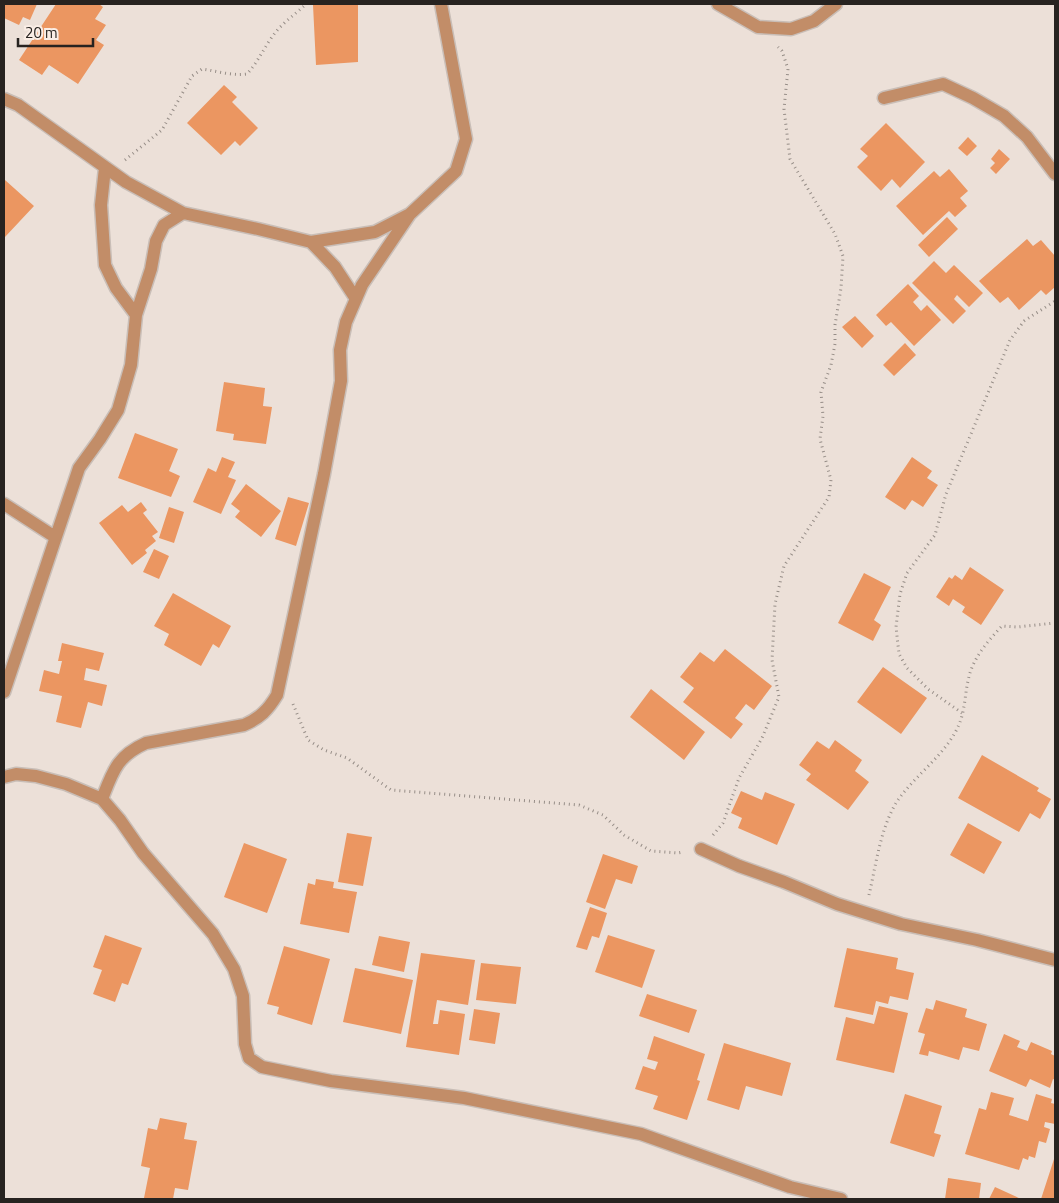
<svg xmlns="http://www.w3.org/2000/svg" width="1059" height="1203" font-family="'Titillium Web',sans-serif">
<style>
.building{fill:#eb9661}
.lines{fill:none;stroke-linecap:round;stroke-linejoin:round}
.minor-casing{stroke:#c9beb7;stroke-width:15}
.path{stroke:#968d87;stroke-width:3;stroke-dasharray:1 4;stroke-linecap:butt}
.minor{stroke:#c28d68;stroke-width:12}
</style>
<rect width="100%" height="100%" fill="#ece0d8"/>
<path class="building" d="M4 4H37L30 20 23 17 19 25 4 18Z
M56 4H99L103 7 95 19 106 25 96 40 104 45 78 84 49 65 42 75 19 60Z
M346 4H358V62L316 65 313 5Z
M224 85 237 97 232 102 258 128 240 146 235 141 221 155 187 123Z
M886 123 925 162 900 188 892 179 881 191 857 167 868 156 860 149Z
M968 137 977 146 967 156 958 148Z
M999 149 1010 159 996 174 990 168 995 163 991 159Z
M949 169 968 191 960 198 967 206 955 217 949 211 923 235 896 206 934 171 940 177Z
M5 180 34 206 5 237 4 236V181Z
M947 217 958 229 929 257 918 245Z
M1027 239 1033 246 1041 240 1055 256V287L1046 295 1041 290 1019 310 1008 297 1000 303 979 281Z
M934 261 946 273 954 265 983 293 969 307 957 295 954 299 966 311 953 324 912 283Z
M908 284 919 296 913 302 921 311 927 305 941 320 914 346 891 322 886 326 876 315Z
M855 316 874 336 862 348 842 327Z
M905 343 916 355 894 376 883 365Z
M224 382 265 388 263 406 272 407 266 444 233 440 234 434 216 431Z
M135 433 178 449 169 471 180 476 171 497 118 478Z
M222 457 235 462 228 477 236 480 221 514 193 502 208 468 216 472Z
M912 457 932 471 927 478 938 485 923 507 912 500 905 510 885 497Z
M246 484 281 511 261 537 235 517 240 511 231 504Z
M288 497 309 503 296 546 275 539Z
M141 502 147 510 143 513 158 532 152 536 156 541 145 550 147 553 132 565 99 523 122 505 128 512Z
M169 507 184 512 174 543 159 538Z
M154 549 169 556 159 579 143 572Z
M970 567 1004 590 981 625 962 612 965 607 953 599 949 606 936 597 949 577 952 579 955 575 962 580Z
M864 573 891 587 874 620 881 625 873 641 838 623Z
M173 593 231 626 219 648 213 644 201 666 164 645 169 634 154 626Z
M62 643 104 653 99 671 86 668 84 680 107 685 102 706 88 702 81 728 56 722 62 696 39 691 44 670 59 674 62 661H58Z
M725 649 772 686 754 710 746 704 735 718 743 724 731 739 683 702 694 688 680 677 700 652 714 662Z
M883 667 927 698 901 734 857 702Z
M651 689 705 732 684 760 630 717Z
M835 740 862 760 855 771 869 782 848 810 806 780 811 774 799 765 817 741 829 749Z
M982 755 1039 788 1037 791 1051 799 1040 819 1030 813 1019 832 958 798Z
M741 791 762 800 765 792 795 804 777 845 738 828 742 818 731 813Z
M968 823 1002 842 984 874 950 855Z
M347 833 372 837 363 886 338 882Z
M244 843 287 859 267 913 224 897Z
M603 854 638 866 632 884 616 879 605 909 586 902Z
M316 879 334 882 333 888 357 892 349 933 300 924 308 883 315 885Z
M590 907 607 913 599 938 592 936 587 950 576 947Z
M105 935 142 948 128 985 122 983 115 1002 93 994 102 970 93 967Z
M608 935 655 950 642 988 595 972Z
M379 936 410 942 404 972 372 965Z
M284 946 330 959 312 1025 277 1014 279 1007 267 1004Z
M847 948 898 958 896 969 914 973 908 1000 890 996 888 1004 876 1001 873 1015 834 1007Z
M421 953 475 960 468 1005 437 1000 433 1024H438L440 1010 465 1014 459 1055 406 1047Z
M481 963 521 967 516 1004 476 1000Z
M355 968 413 980 401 1034 343 1022Z
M647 994 697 1010 689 1033 639 1016Z
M936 1000 967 1009 965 1017 987 1024 979 1051 963 1047 959 1060 929 1051 928 1056 919 1054 925 1034 918 1032 926 1008 933 1010Z
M879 1006 908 1013 894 1073 836 1060 846 1017 874 1024Z
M474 1009 500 1013 495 1044 469 1040Z
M1004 1034 1020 1041 1017 1047 1027 1051 1031 1042 1052 1051 1051 1054 1055 1056V1080L1053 1079 1050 1088 1030 1079 1026 1087 989 1071Z
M654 1036 705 1054 697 1080 700 1081 687 1120 653 1109 658 1096 635 1089 643 1066 655 1070 658 1062 647 1059Z
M724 1043 791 1063 782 1096 746 1086 739 1110 707 1100Z
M991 1092 1014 1098 1009 1115 1028 1121 1036 1094 1052 1099 1051 1103 1055 1104V1124L1045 1122 1044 1127 1050 1129 1046 1143 1039 1141 1035 1158 1029 1156 1028 1160 1023 1158 1019 1170 965 1154 979 1108 986 1110Z
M905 1094 942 1106 934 1133 941 1135 934 1157 890 1143Z
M160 1118 187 1123 184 1139 197 1141 188 1190 175 1188 173 1199 144 1198 150 1168 141 1166 148 1128 157 1130Z
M1055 1156V1199H1041Z
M948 1178 981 1183 979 1199H945Z
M995 1187 1021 1199H989Z"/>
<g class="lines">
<defs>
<path id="minor" d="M718 4 758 27 791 29 814 21 836 4
M884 98 943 84 973 98 1004 116 1027 137 1055 174
M4 99 18 105 126 182 183 213 258 229 311 242 375 232 410 214 456 171 466 139 441 4
M105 168 101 205 105 265 116 288 136 315
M311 242 335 267 356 299
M4 504 55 537
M4 692 79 468 100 439 118 410 131 365 136 315 151 269 156 241 164 225 183 213
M4 777 16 774 36 776 66 784 102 799 120 820 143 853 213 934 234 969 243 996 245 1044 249 1058 262 1067 331 1081 464 1098 641 1134 790 1187 841 1199
M102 799C113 771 117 756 146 743L244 725C260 718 268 710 277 695L324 474 341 381 340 350 346 322 362 285 410 214
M701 849 739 866 784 882 837 904 901 924 977 940 1055 960"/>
</defs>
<use href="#minor" class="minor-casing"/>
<path class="path" d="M125 160 162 130 192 76 202 69C217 71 231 76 247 74 257 63 263 50 272 37 280 25 293 16 304 6
M293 704 308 740 324 750 347 758 391 790 579 805 603 815 624 835 651 851 678 853 683 852
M962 713 928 689 907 668 899 654 896 627 900 594 907 573 935 535 946 494 1010 340 1024 321 1055 301
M713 835 723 823 739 778 762 738 779 697 772 660 775 604 784 566 829 497 831 480 820 439 823 416 821 392 831 365 835 344V325L841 288 843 256 835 234 790 159 784 109 788 69 782 51 778 47
M869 895C876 865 880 830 896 803 914 775 948 754 960 722 965 709 965 694 968 681 972 659 987 642 1002 626L1017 627 1055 623"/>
<use href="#minor" class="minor"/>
</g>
<rect width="1059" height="1203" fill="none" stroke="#272320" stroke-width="10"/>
<path d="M18 38v8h75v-8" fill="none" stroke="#272320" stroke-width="2.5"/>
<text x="25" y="38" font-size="15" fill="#272320" stroke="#faede5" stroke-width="4" paint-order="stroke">20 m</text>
</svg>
